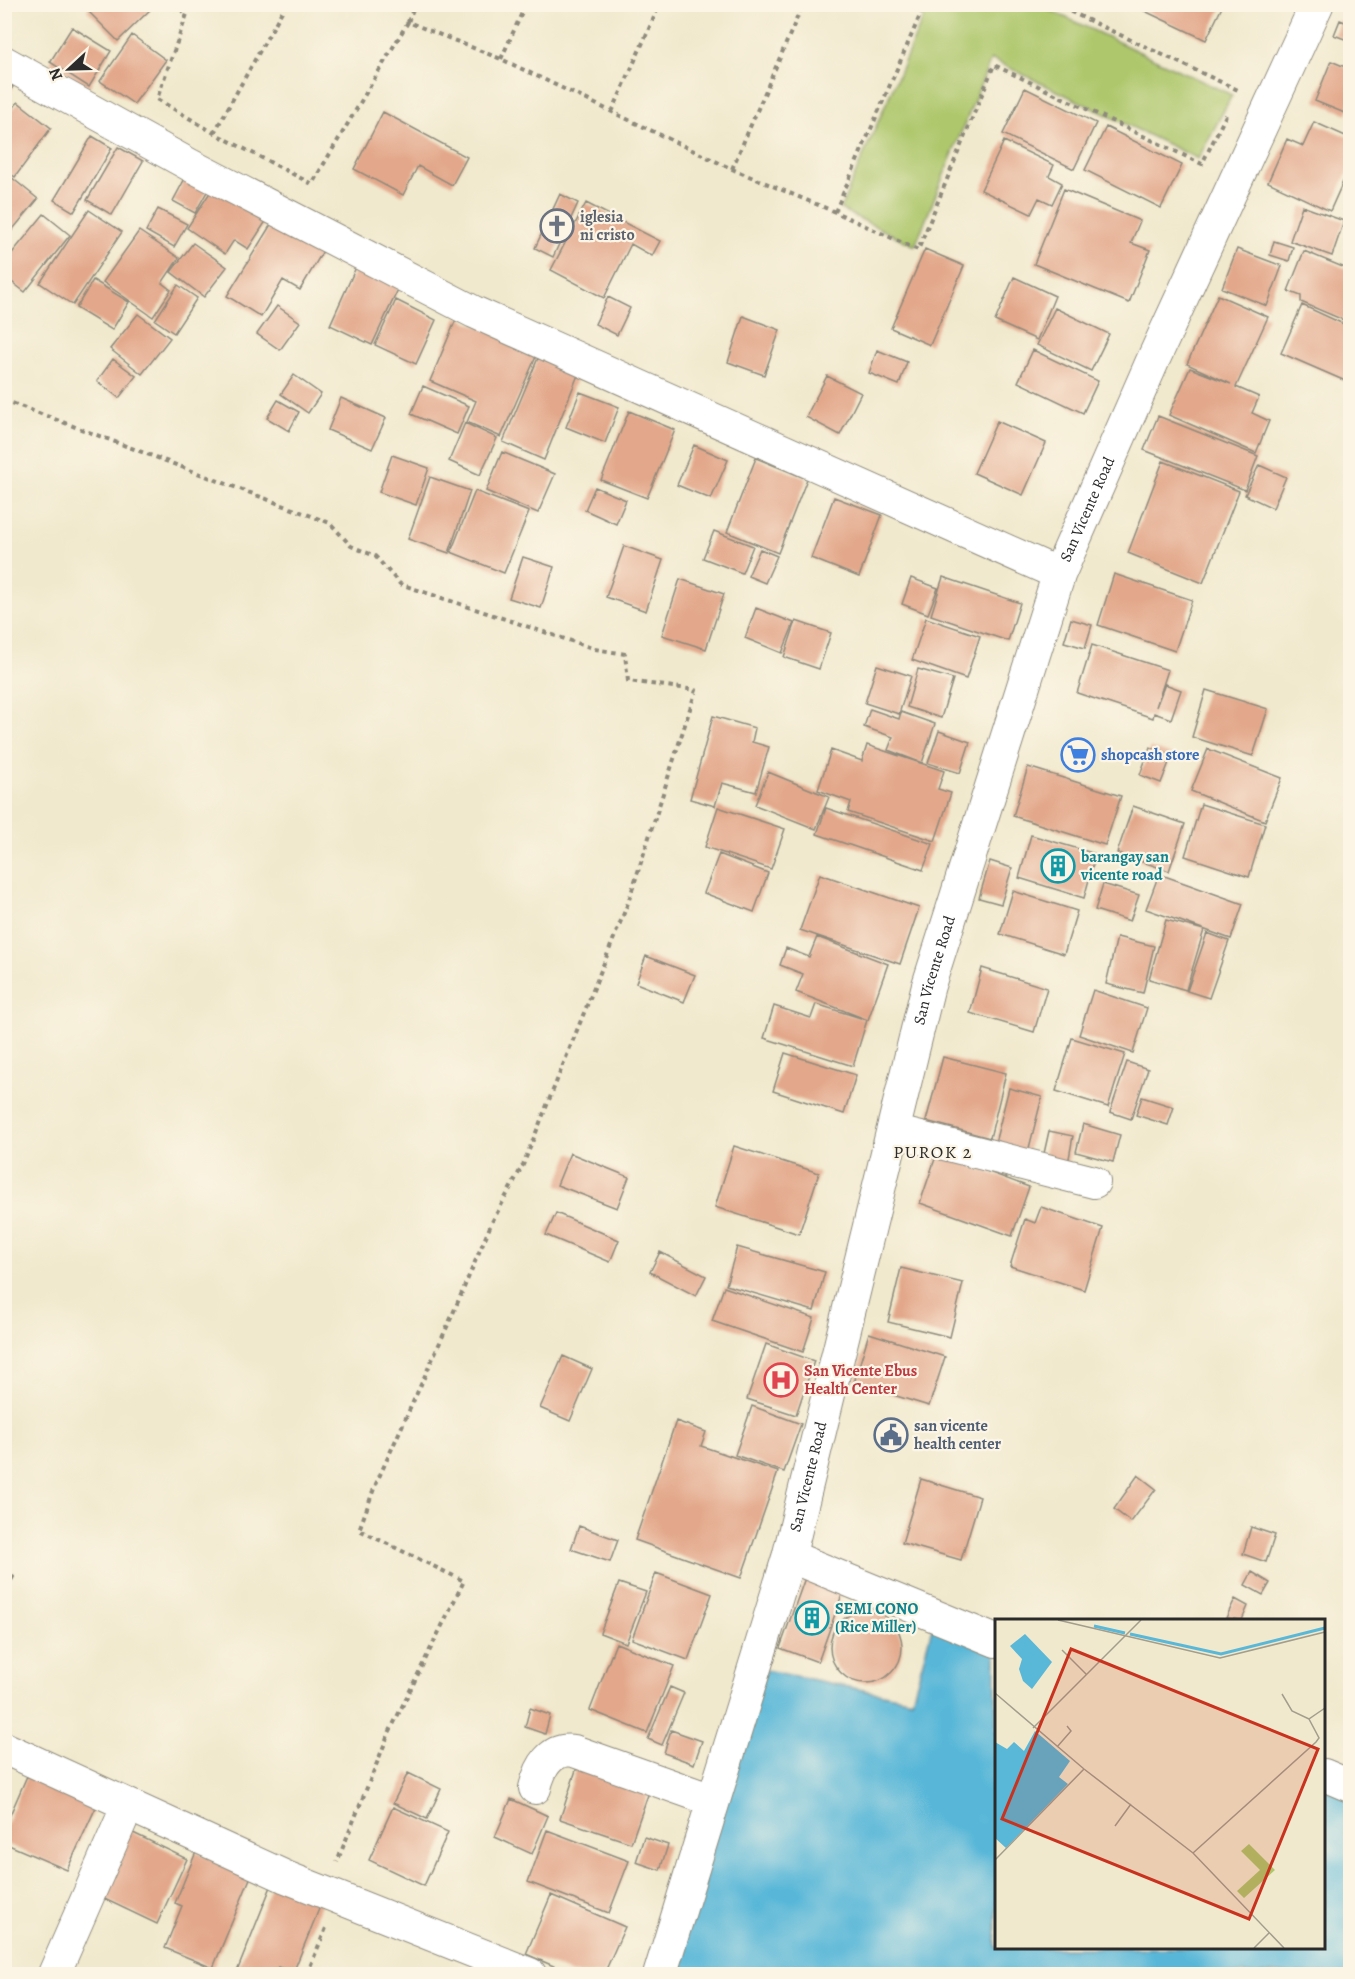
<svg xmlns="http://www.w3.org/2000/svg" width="1355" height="1979" font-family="Alegreya,serif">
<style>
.green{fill:#aec76c;stroke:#6c794c;stroke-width:1.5}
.water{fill:#59b7d8;stroke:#427182;stroke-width:1.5}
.building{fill:#e3a88b}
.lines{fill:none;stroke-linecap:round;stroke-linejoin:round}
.street-casing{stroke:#8e8a7c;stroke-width:34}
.secondary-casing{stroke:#8e8a7c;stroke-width:35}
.path{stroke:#8e8a7c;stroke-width:4;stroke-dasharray:4.5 4.5;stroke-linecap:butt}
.street{stroke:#fff;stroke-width:32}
.secondary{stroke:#fff;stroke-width:33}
.labels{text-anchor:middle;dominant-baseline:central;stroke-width:4.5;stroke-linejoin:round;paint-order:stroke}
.worship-label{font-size:16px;font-weight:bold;fill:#5b616d;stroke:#fcf5e5;text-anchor:start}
.street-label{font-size:16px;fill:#2b2b2b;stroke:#fcf5e5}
.shop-label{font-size:16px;font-weight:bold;fill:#366cbe;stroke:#fcf5e5;text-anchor:start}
.culture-label{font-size:16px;font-weight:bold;fill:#0d838f;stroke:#fcf5e5;text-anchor:start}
.health-label{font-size:16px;font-weight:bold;fill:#be3a42;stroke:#fcf5e5;text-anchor:start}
.service-label{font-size:16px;font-weight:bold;fill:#4e5e75;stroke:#fcf5e5;text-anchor:start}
.neighbourhood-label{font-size:18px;letter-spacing:1.5px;fill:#2b2b2b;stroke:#fcf5e5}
.inset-river{fill:none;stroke:#59b7d8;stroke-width:3}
.inset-road{fill:none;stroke:#a29d8c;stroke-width:1.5}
.view{fill:#c8321e;fill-opacity:0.15;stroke:#c8321e;stroke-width:3}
.inset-edge{fill:none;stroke:#2b2b2b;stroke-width:3}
</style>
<rect width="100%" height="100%" fill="#fcf5e5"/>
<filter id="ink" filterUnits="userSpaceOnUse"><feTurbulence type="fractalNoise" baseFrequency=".0167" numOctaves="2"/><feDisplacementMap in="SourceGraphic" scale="12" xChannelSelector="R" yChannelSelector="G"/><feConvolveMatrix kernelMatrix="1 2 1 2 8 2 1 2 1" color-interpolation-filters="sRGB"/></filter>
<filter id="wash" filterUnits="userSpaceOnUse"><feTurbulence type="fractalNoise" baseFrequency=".008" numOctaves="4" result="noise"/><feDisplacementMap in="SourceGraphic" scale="24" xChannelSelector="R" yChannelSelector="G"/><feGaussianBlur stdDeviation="1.35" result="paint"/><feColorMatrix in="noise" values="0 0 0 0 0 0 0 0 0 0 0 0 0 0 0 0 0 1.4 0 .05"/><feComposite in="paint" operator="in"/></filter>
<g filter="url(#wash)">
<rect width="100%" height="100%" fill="#f1e9cd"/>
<path class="green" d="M929 5H1039L1232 95 1198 159 991 59 915 246 840 209Z"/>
<path class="water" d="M934 1621 996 1647V1948H1324V1782L1350 1793V1974H665L766 1670 912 1700Z"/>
<g id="blocks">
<path class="building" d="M92 4H152L154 6 118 41 87 10Z
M1132 5H1223L1206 40Z
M1340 20 1350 24V41L1334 35Z
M72 27 111 51 89 87 50 62Z
M132 35 166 60 134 104 100 81Z
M1331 61 1350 69V106L1347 114 1315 101Z
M4 81 13 87 4 98Z
M1025 88 1096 123 1074 169 1003 134Z
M18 102 51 128 15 177 4 169V120Z
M383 112 467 157 452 185 418 166 403 195 354 169Z
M1314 122 1350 138V166L1330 211 1268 182 1287 139 1303 146Z
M1106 127 1182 165 1161 208 1085 170Z
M92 136 112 148 74 212 54 200Z
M1004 141 1054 165 1049 176 1062 183 1052 204 1039 198 1031 214 981 190Z
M118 147 143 161 112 215 87 200Z
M190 169 213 181 195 213 173 201Z
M11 177 38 199 4 240V185Z
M218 180 270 215 248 249 234 240 225 254 187 228Z
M1064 189 1140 221 1131 243 1150 250 1129 303 1034 264Z
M560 194 578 203 553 257 535 248Z
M586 203 660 241 652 256 631 244 604 298 551 270Z
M1302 206 1344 221 1332 256 1290 241Z
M158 209 187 224 174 247 146 231Z
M89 210 122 232 73 305 40 283Z
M278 213 323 251 300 290 283 280 261 317 227 296Z
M44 214 70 235 25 292 4 276V263Z
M139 231 179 258 162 283 171 290 153 317 103 282Z
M1274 241 1293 247 1289 261 1270 255Z
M193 243 227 267 204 297 171 272Z
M925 249 964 266 930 345 891 328Z
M1237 249 1282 266 1267 306 1222 288Z
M1304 251 1350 270V316L1348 322 1301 302V296L1288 291Z
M357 265 400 285 372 345 330 325Z
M1014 277 1055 296 1037 340 995 321Z
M4 280 11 285 4 293Z
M93 280 129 302 112 330 76 308Z
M178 285 197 298 174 333 155 320Z
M1218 295 1268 317 1236 387 1259 397 1252 413 1269 421 1256 453 1169 415 1190 368 1231 384 1187 364Z
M608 297 630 308 617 335 595 324Z
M396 300 436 320 416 364 375 345Z
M1302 305 1350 327V383L1281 353Z
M277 306 300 322 280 350 257 334Z
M1055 308 1109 334 1091 371 1037 345Z
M138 314 170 338 142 374 110 349Z
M743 316 780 330 764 375 728 362Z
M457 317 538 352 501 437 467 422 476 401 430 381Z
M877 350 907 362 899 385 869 373Z
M1033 350 1098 381 1083 413 1018 382Z
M538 358 578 375 544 460 503 442Z
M113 359 136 376 119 398 97 381Z
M294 375 321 394 308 413 281 394Z
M827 376 861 393 840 435 806 417Z
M423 386 469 406 457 434 411 414Z
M580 392 619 407 605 443 566 427Z
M341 398 386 418 372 449 328 430Z
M278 400 299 412 289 431 267 418Z
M629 411 675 430 647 498 601 480Z
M1158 416 1258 456 1245 490 1144 450Z
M997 421 1046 443 1023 495 974 473Z
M465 423 497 438 480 475 449 461Z
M694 445 728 460 711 499 677 485Z
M502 452 555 474 538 513 486 491Z
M392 455 429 468 416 505 379 492Z
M756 458 807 479 778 553 727 532Z
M1163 461 1239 491 1203 583 1128 553Z
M1259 465 1286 477 1273 508 1245 495Z
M430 477 470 491 449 553 408 539Z
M595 487 626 500 616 524 585 510Z
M475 491 529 512 504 573 451 552Z
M834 497 882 515 859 577 811 558Z
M714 531 753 546 742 573 703 558Z
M624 546 663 560 646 611 606 597Z
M760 549 777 556 765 583 748 576Z
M523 557 554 567 541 608 509 598Z
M1114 574 1192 600 1175 651 1098 625Z
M943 577 1020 603 1008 641 931 615Z
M911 578 938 588 928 614 902 604Z
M680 579 724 594 706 649 662 635Z
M756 608 794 623 782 653 745 638Z
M926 618 980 636 966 679 912 660Z
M1071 619 1092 625 1085 648 1064 642Z
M796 621 831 633 819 669 784 657Z
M1092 645 1168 670 1156 707 1165 684 1181 690 1171 719 1154 713 1153 718 1077 693Z
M877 665 911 676 899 714 865 703Z
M918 669 953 679 941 718 907 707Z
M1206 690 1268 709 1253 756 1192 737Z
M870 709 899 719 901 712 935 724 922 763 888 750 893 737 864 727Z
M713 716 755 728 752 742 769 747 756 792 722 783 715 806 690 799Z
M939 731 970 742 960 773 928 763Z
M867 745 944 771 938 789 951 793 935 841 848 812 851 802 818 790 831 750 862 761Z
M1150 747 1172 755 1161 783 1140 775Z
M1208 749 1282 778 1265 821 1191 791Z
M1028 767 1121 796 1105 845 1013 816Z
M768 772 829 797 816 829 755 805Z
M1201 804 1265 824 1249 877 1185 856Z
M1133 806 1185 824 1169 871 1117 853Z
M718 807 785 829 771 869 705 847Z
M826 808 933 844 923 870 817 834Z
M1031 835 1096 854 1084 898 1019 878Z
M719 854 768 873 754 912 704 893Z
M990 861 1012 868 1001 904 979 898Z
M820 874 919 908 900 964 800 930Z
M1159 874 1243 904 1231 939 1146 909Z
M1103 884 1139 895 1130 921 1095 910Z
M1013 891 1077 911 1064 954 1000 934Z
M1166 920 1204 930 1186 990 1149 979Z
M1207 933 1229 941 1209 998 1187 991Z
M817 937 888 964 868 1020 796 992 803 974 780 965 786 948 809 957Z
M1117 937 1154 946 1143 993 1106 984Z
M646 956 695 975 684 1002 636 983Z
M982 968 1047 988 1034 1032 970 1013Z
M1093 990 1147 1008 1133 1053 1079 1035Z
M816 1004 867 1020 853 1066 764 1038 774 1006 811 1018Z
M1072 1038 1125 1054 1108 1107 1056 1091Z
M785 1053 856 1075 844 1114 773 1091Z
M943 1057 1006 1073 990 1138 926 1121Z
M1127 1062 1148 1069 1131 1119 1110 1112Z
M1009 1088 1042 1097 1028 1152 995 1143Z
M1142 1097 1174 1107 1168 1125 1136 1115Z
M1083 1124 1120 1135 1113 1162 1076 1152Z
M1049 1131 1073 1136 1068 1164 1043 1158Z
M734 1146 819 1173 799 1234 715 1207Z
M570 1153 629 1177 617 1208 557 1185Z
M937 1153 1029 1187 1012 1236 920 1203Z
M1041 1207 1103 1228 1084 1290 1010 1266 1025 1219 1035 1223Z
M556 1213 619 1240 610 1262 546 1235Z
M737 1247 825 1272 814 1311 726 1285Z
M660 1252 706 1276 696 1296 650 1272Z
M901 1268 963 1283 950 1337 888 1322Z
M724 1287 814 1318 803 1352 712 1321Z
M869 1333 945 1357 929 1406 854 1383Z
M766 1344 814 1361 796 1415 747 1399Z
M563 1356 592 1369 570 1421 540 1408Z
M752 1406 801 1424 784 1472 735 1455Z
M676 1421 706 1432 701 1446 778 1472 741 1578 635 1540Z
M1138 1475 1156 1489 1131 1522 1114 1509Z
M921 1479 980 1497 961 1560 902 1543Z
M579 1526 618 1540 610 1562 571 1549Z
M1251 1527 1275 1535 1266 1562 1243 1554Z
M1252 1572 1270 1583 1263 1595 1245 1585Z
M656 1573 712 1594 688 1660 632 1639Z
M806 1575 844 1589 818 1662 780 1648Z
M619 1583 646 1592 626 1643 600 1633Z
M1235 1599 1248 1606 1242 1620 1226 1618Z
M830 1647a36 36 0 1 1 72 0a36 36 0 1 1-72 0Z
M616 1643 674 1666 647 1733 590 1710Z
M670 1687 684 1693 662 1745 648 1739Z
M530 1708 550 1715 545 1734 525 1727Z
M671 1730 702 1741 694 1764 664 1753Z
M577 1767 649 1792 631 1843 560 1819Z
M408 1773 441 1789 427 1819 393 1803Z
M27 1776 96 1807 67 1870 4 1843V1829Z
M511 1799 548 1816 532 1854 495 1837Z
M393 1807 448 1832 424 1886 369 1860Z
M125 1829 187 1859 157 1924 94 1894Z
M547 1830 629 1861 609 1913 528 1882Z
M644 1837 668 1845 660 1870 636 1862Z
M196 1852 251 1876 213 1968 165 1948 182 1906 175 1903Z
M274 1879 323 1899 293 1973 278 1967 275 1974H236Z
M551 1895 625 1927 604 1974H572L526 1954Z"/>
</g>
</g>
<g filter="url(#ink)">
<use href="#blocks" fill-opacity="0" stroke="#8e8a7c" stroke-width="1.5"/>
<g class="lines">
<defs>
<path id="street" d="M4 62 190 165 474 312 1059 574
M893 1131 1094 1182
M789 1556 996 1641
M4 1748 286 1877 530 1974
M1324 1775 1350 1786
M535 1788C540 1767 551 1747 574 1751L712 1800
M54 1974 128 1805"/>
<g id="secondary">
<path id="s1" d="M660 1974 789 1556 928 987 1059 574 1153 360 1317 4"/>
</g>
</defs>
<use href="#street" class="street-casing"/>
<use href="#secondary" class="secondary-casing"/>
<path class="path" d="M173 4 187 14 157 99 214 133 312 184 408 22 501 59 732 169 835 212 918 250 994 65 1202 164 1227 113
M1054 4 1238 90 1237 93
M408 22 415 4
M501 59 526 4
M612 112 660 4
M214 133 286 4
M732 169 803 4
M835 212 925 4
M4 400 330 523 351 546 375 556 400 584 595 649 625 654 628 681 696 690 628 903 523 1165 492 1222 451 1318 375 1486 359 1530 464 1581 389 1733 337 1862
M4 1573 13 1577 4 1591
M307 1974 326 1928"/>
<use href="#street" class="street"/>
<use href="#secondary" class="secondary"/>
</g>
</g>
<defs>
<symbol id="church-ring" viewBox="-11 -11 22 22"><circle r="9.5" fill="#fcf5e5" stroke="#6b7280" stroke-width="1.5"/><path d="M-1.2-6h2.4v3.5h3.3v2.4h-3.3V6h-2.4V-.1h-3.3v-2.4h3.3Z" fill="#6b7280"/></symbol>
<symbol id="supermarket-ring" viewBox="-11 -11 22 22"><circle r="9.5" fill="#fcf5e5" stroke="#3f7fe0" stroke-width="1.5"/><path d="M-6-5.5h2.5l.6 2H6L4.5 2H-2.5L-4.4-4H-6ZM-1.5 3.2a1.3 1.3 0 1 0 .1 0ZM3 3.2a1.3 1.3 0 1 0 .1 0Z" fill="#3f7fe0"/></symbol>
<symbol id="building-ring" viewBox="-11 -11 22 22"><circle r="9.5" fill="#fcf5e5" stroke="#0f9aa8" stroke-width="1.5"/><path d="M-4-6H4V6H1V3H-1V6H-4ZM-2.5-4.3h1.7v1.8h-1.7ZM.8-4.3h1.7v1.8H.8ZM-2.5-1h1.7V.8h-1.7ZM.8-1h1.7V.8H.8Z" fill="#0f9aa8"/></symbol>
<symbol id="hospital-ring" viewBox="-11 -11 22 22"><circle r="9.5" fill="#fcf5e5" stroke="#e0444e" stroke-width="1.5"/><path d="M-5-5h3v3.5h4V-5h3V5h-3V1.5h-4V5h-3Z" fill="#e0444e"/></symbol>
<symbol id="civic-ring" viewBox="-11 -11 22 22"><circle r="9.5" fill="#fcf5e5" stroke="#5c6f8a" stroke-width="1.5"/><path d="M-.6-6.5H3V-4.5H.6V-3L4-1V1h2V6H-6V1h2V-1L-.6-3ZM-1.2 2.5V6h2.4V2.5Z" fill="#5c6f8a"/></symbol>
</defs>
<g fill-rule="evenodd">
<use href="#church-ring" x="538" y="207" width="38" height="38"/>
<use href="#supermarket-ring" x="1059" y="736" width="38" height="38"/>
<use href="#building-ring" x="1039" y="847" width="38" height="38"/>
<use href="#hospital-ring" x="762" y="1361" width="38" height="38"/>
<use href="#civic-ring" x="872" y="1416" width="38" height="38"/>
<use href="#building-ring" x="793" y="1599" width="38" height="38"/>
</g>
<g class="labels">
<g class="worship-label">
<text x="580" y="217">iglesia<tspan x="580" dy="18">ni cristo</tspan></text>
</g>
<g class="street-label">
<text stroke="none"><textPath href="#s1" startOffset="1527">San Vicente Road</textPath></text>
<text stroke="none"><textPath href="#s1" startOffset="1041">San Vicente Road</textPath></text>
<text stroke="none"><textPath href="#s1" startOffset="519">San Vicente Road</textPath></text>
</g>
<g class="shop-label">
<text x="1101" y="755">shopcash store</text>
</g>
<g class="culture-label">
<text x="1081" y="857">barangay san<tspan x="1081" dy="18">vicente road</tspan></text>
<text x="835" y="1609">SEMI CONO<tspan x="835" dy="18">(Rice Miller)</tspan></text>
</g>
<g class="health-label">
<text x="804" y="1371">San Vicente Ebus<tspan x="804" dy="18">Health Center</tspan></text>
</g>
<g class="service-label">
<text x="914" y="1426">san vicente<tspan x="914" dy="18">health center</tspan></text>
</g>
<g class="neighbourhood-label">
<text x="933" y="1152">PUROK 2</text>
</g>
</g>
<g transform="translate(995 1619)">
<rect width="330" height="330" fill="#f1e9cd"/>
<path d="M254 225 280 251 249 279 242 272 265 251 246 232Z" fill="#aec76c"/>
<path d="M30 15 57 43 37 70 28 62 24 50 27 40 15 27ZM40 112 75 142 64 158 73 165 11 229 0 219V123L12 130 19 123 29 132Z" fill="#59b7d8"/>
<path class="inset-river" d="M99 7 130 14M135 15 226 35 330 9"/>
<path class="inset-road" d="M63 1 225 39 330 13M67 31 91 55M0 74 89 150 198 234 289 329M287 75 297 92 314 100M38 109 146 1M62 128 76 112 72 107M120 207 136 185M198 234 321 123 324 119 314 100 330 89M0 241 89 150M259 329 274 314"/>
<path class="view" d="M76 30 323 130 254 300 7 200Z"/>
<rect width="330" height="330" class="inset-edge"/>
</g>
<rect width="1355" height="1979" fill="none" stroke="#fcf5e5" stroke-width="24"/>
<g transform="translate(69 69) rotate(248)" stroke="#fcf5e5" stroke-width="4.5" paint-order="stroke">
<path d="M0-4.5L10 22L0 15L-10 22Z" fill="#2b2b2b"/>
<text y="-9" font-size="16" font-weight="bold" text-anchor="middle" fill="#2b2b2b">N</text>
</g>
</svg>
